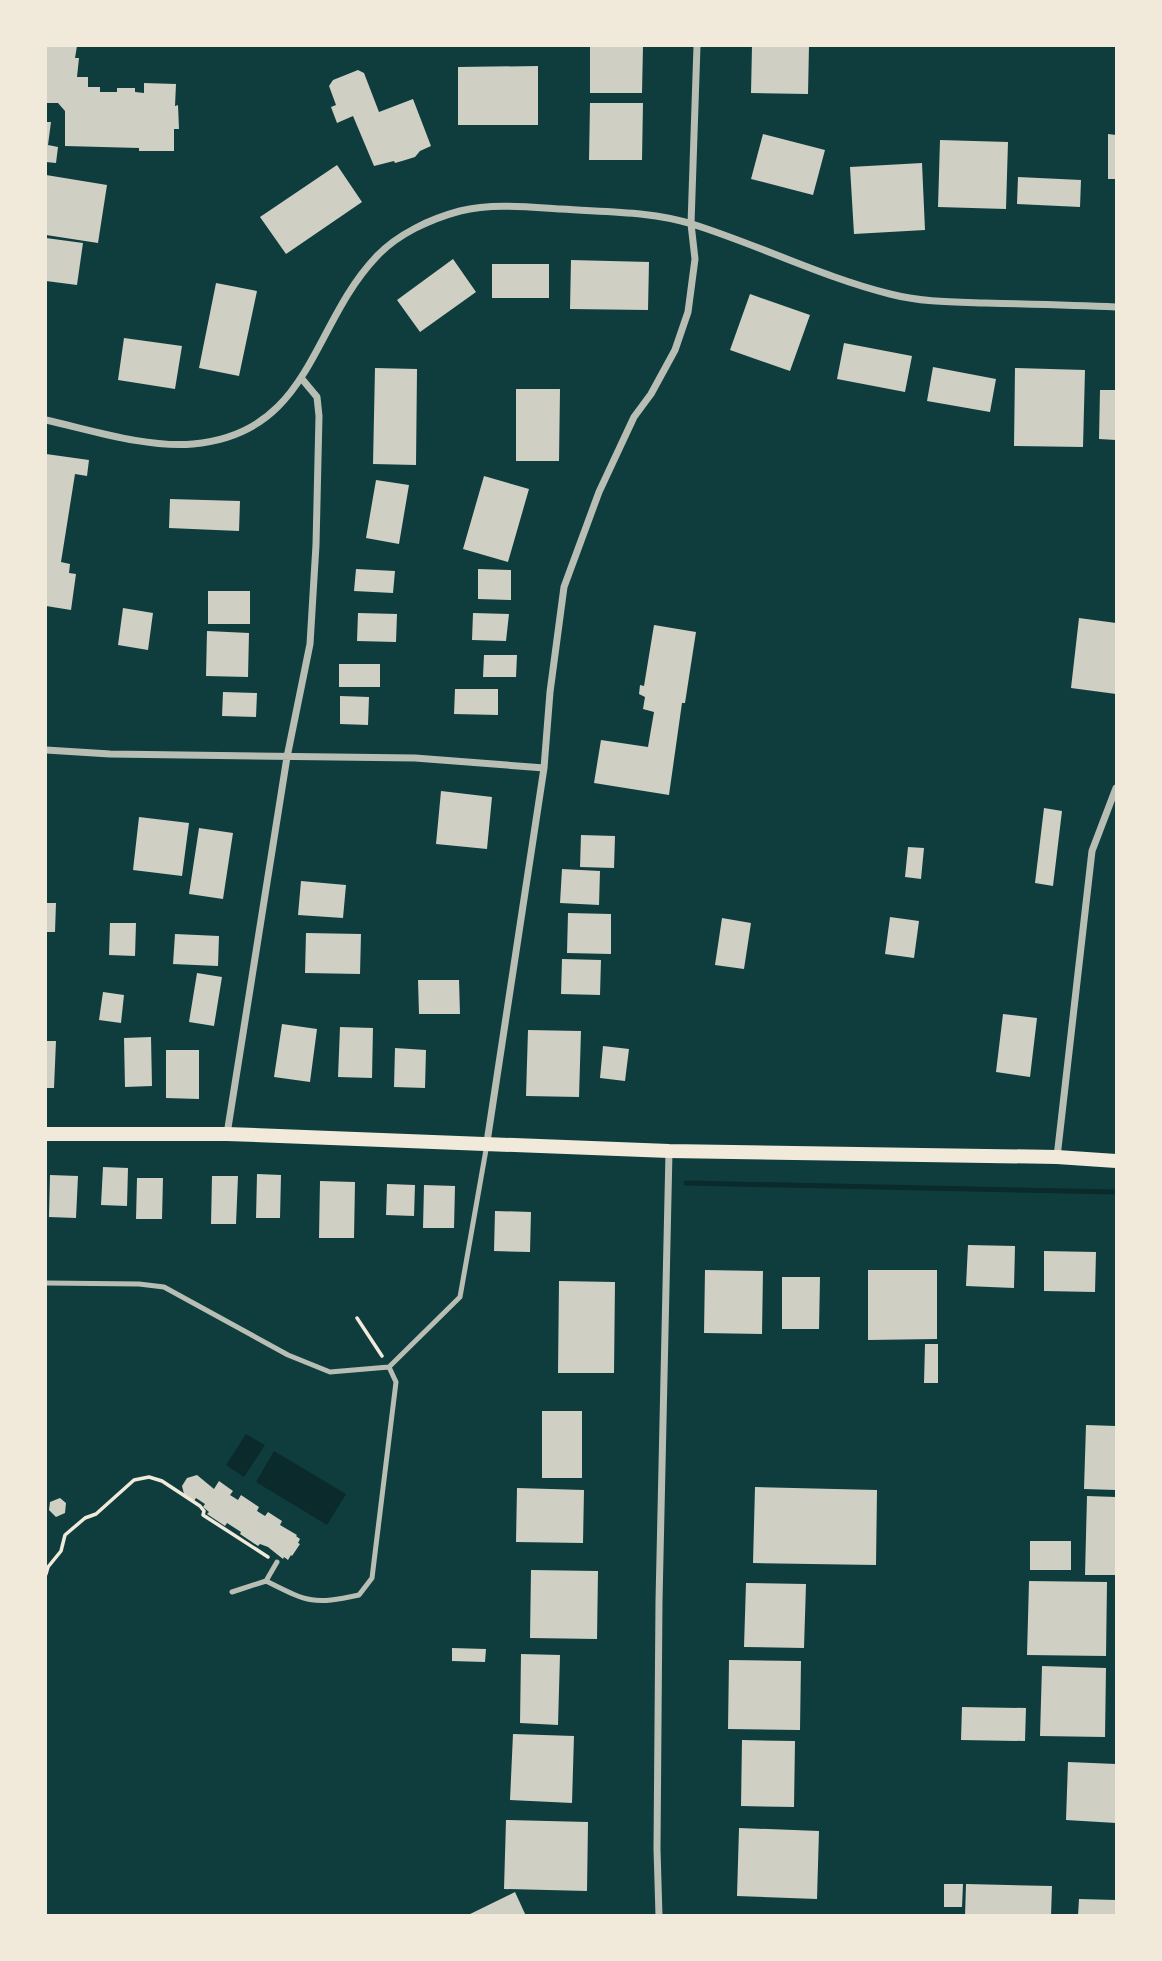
<svg xmlns="http://www.w3.org/2000/svg" width="1162" height="1961" font-family="'Alegreya Sans',sans-serif">
<style>
.water{fill:#0a2a2b}
.lines{fill:none;stroke-linecap:round;stroke-linejoin:round}
.stream{stroke:#0a2a2b;stroke-width:5}
.building{fill:#cfcfc3}
.path{stroke:#f1e9da;stroke-width:3.5}
.service{stroke:#b8beb3;stroke-width:5}
.minor{stroke:#b8beb3;stroke-width:7}
.secondary{stroke:#f1e9da;stroke-width:14}
</style>
<rect width="100%" height="100%" fill="#0f3d3e"/>
<path class="water" d="M246 1434 265 1445 244 1477 226 1465Z
M274 1451 346 1494 327 1525 256 1482Z"/>
<g class="lines">
<path class="stream" d="M686 1183 1116 1192"/>
</g>
<path class="building" d="M46 46H77L75 58H79L77 77H88V87H100V92H117V88H135V92L144 93V83L176 84 175 106 178 105 179 129H174V151H139V148L65 146V111L58 103H46Z
M590 46H643L642 93H590Z
M752 46H809L808 94 751 93Z
M538 66V125H458V67Z
M358 70 364 73 379 112 413 99 431 146 420 151 415 157 402 161 395 163 394 161 374 166 353 116 337 123 331 107 336 105 329 86 333 80Z
M590 103H643L642 160H589Z
M46 122H51L48 145 58 147 56 163 46 162Z
M763 134 825 150 813 195 751 179Z
M1108 134 1116 135V179H1108Z
M940 140 1008 142 1006 209 938 207Z
M922 163 925 230 854 234 850 167Z
M337 165 362 202 286 254 260 217Z
M46 175 107 185 98 243 46 235Z
M1018 177 1081 180 1080 207 1017 204Z
M46 238 83 243 77 285 46 281Z
M453 259 476 292 420 332 397 300Z
M571 260 649 262 648 310 570 309Z
M492 264H549V298H492Z
M216 283 257 291 239 376 199 368Z
M750 294 810 315 790 371 730 350Z
M124 338 182 346 175 389 118 380Z
M844 343 912 356 905 392 837 379Z
M933 367 996 379 990 412 927 401Z
M375 368 417 369 416 465 373 464Z
M1015 368 1085 370 1083 447 1014 446Z
M516 389H560L559 461H516Z
M1100 390H1116V440L1099 439Z
M46 454 89 460 87 476 75 474 61 562 70 564 69 573 76 574 71 610 46 606Z
M484 476 529 489 508 562 463 549Z
M376 480 409 485 399 544 366 538Z
M170 499 240 501 239 531 169 528Z
M356 569 395 571 393 593 354 591Z
M478 569 511 570V600L478 599Z
M208 591H250V624H208Z
M123 608 153 613 148 650 118 645Z
M358 613 397 614 396 642 357 641Z
M473 613 509 614 506 641 472 640Z
M1079 618 1116 623V694L1071 688Z
M654 625 696 632 685 703H682L669 795 594 783 601 740 648 747 654 712 643 709 645 697 639 694 640 685 644 686Z
M207 631 249 633 248 677 206 676Z
M484 655H517L516 677H483Z
M339 664H380V687H339Z
M455 689H498V715L454 714Z
M223 692 257 693 256 717 222 716Z
M340 696 369 697 368 725 340 724Z
M441 791 492 797 487 849 436 844Z
M1044 808 1062 811 1053 886 1035 883Z
M139 817 189 823 182 876 133 870Z
M199 828 233 833 223 899 189 894Z
M581 835 615 836 614 868 580 867Z
M908 847 924 848 921 879 905 877Z
M562 869 600 871 599 905 560 903Z
M301 881 346 885 343 918 298 915Z
M46 903H56L55 932H46Z
M568 913 611 914V954L567 953Z
M890 917 919 921 914 958 885 954Z
M722 918 751 923 744 969 715 965Z
M110 923H136L135 956 109 955Z
M306 933 361 934 360 974 305 973Z
M175 934 219 936 218 966 173 964Z
M562 959 601 960 600 995 561 994Z
M197 973 222 977 214 1026 189 1022Z
M418 980H459L460 1014H419Z
M103 992 124 995 121 1023 99 1020Z
M1003 1014 1037 1018 1030 1077 996 1072Z
M282 1024 317 1029 310 1082 274 1077Z
M340 1027 373 1028 372 1078 338 1077Z
M528 1030 581 1031 579 1097 526 1096Z
M151 1037 152 1086 125 1087 124 1038Z
M46 1041H56L54 1088H46Z
M603 1046 629 1049 625 1081 600 1078Z
M395 1048 426 1050 425 1088 394 1087Z
M166 1050H199V1099L166 1098Z
M103 1167 128 1168 127 1206 101 1205Z
M257 1174 281 1175 280 1218H256Z
M50 1175 78 1176 76 1218 49 1217Z
M212 1176H238L236 1224H211Z
M137 1178H163L162 1219H136Z
M320 1181 355 1182 354 1238H319Z
M387 1184 415 1185 414 1216 386 1215Z
M424 1185 455 1186 454 1228H423Z
M495 1211 531 1212 530 1252 494 1251Z
M968 1245 1015 1246 1014 1288 966 1286Z
M1044 1251 1096 1252 1095 1292 1044 1291Z
M705 1270 763 1271 762 1334 704 1333Z
M868 1270H937V1339L868 1340Z
M782 1277H820L819 1329H782Z
M559 1281 615 1282 614 1373H558Z
M925 1344H938V1383H924Z
M542 1411H582V1478H542Z
M1086 1425 1116 1426V1490L1084 1489Z
M197 1475 214 1489 219 1481 233 1491 230 1495 238 1500 241 1495 259 1507 257 1511 265 1516 268 1512 282 1521 280 1525 297 1535 296 1536 300 1539 298 1543 300 1544 292 1556 291 1555 288 1560 284 1557 283 1559 268 1547 260 1544 258 1546 240 1534 241 1532 227 1523 225 1526 207 1514 209 1512 203 1507 205 1504 196 1498 194 1501 184 1494 182 1486 187 1478Z
M755 1487 877 1490 876 1565 753 1563Z
M517 1488 584 1490 583 1543 516 1542Z
M1087 1496 1116 1497V1575H1085Z
M60 1498 66 1503 65 1513 56 1517 49 1510 50 1502Z
M1030 1541H1071V1570H1030Z
M531 1570 598 1571 597 1639 530 1638Z
M1029 1581 1107 1582 1106 1656 1027 1655Z
M746 1583 806 1584 804 1648 744 1647Z
M452 1648 486 1649 485 1662 452 1661Z
M521 1654 560 1655 558 1725 520 1723Z
M729 1660 801 1661 800 1730 728 1729Z
M1042 1666 1106 1668 1105 1737 1040 1736Z
M962 1707 1026 1708 1025 1741 961 1740Z
M513 1734 574 1736 572 1803 510 1800Z
M742 1740 795 1741 794 1807 741 1806Z
M1068 1762 1116 1764V1823L1066 1820Z
M506 1820 588 1822 587 1891 504 1889Z
M739 1828 819 1831 817 1899 737 1896Z
M944 1884H963L962 1907H944Z
M966 1884 1052 1886 1051 1916H965Z
M515 1892 526 1916H466Z
M1079 1899 1116 1900V1916H1078Z"/>
<g class="lines">
<path class="path" d="M357 1318 382 1356
M46 1574 48 1567 61 1551 65 1535 85 1518 96 1514 134 1480 149 1477 162 1481 200 1506 204 1511 203 1515 268 1557"/>
<path class="service" d="M46 1283 139 1284 164 1287 288 1355 330 1372 389 1367 460 1297 487 1144
M266 1581 277 1562
M232 1592 266 1581C308 1602 312 1605 359 1595L372 1578 396 1382 389 1367"/>
<path class="minor" d="M46 420C91 430 146 448 193 444 312 433 310 326 377 256 398 234 430 219 460 211 492 203 529 207 561 209 604 212 651 211 692 224 759 245 822 277 890 294 921 302 953 302 985 303 1029 304 1073 305 1116 307
M46 750 110 754 415 758 544 768
M227 1134 287 757 310 644 316 545 319 416 317 397 302 379
M487 1142 544 768 550 692 564 587 599 492 634 417 651 394 675 350 688 312 695 259 691 224 697 46
M1057 1157 1092 851 1116 788
M659 1916 657 1849 659 1601 669 1152"/>
<path class="secondary" d="M46 1134H227L669 1151 1057 1157 1116 1161"/>
</g>
<rect width="1162" height="1961" fill="none" stroke="#f1e9da" stroke-width="94"/>
</svg>
